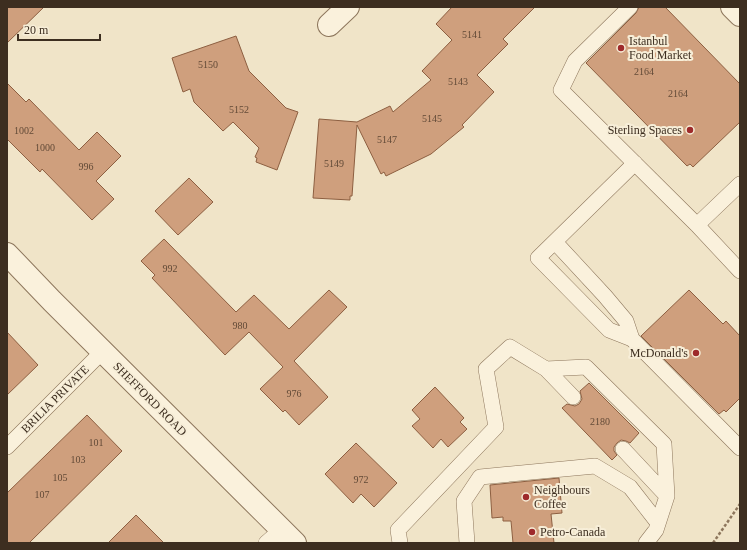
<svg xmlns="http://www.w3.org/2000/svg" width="747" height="550" font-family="Georgia,serif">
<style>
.building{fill:#cf9f7d;stroke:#8d5f41}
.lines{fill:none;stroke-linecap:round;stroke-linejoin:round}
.service-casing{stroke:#8d765c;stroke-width:16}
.minor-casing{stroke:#8d765c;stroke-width:24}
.path{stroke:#8d765c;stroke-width:2.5;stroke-dasharray:3 2;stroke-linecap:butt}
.service{stroke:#faf1dc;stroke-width:15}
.minor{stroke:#faf1dc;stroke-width:22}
.poi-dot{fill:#9e2a2b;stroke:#f7eed8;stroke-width:1.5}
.labels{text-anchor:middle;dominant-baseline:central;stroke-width:4;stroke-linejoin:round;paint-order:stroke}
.number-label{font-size:10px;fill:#624a37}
.poi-label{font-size:12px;fill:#3d2e20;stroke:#f7eed8;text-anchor:start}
.street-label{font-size:12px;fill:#3d2e20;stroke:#f7eed8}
</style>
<rect width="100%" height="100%" fill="#f0e4c8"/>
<path class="building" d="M7 7H44L7 43Z
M452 7H535L503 39 508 44 477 75 494 92 462 125 464 127 431 154 386 176 384 172 381 174 357 125 352 196H350V200L313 198 319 119 357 122 390 106 393 112 431 80 422 71 452 40 436 24Z
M639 7H665L740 84V122L693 167 690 164 687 166 586 63 636 13Z
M236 36 249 71 286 108 298 112 277 170 256 162 257 158 255 157 259 148 233 122 223 131 194 102 190 89 183 92 172 58Z
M7 83 26 102 29 99 79 150 97 132 121 156 96 181 114 199 92 220 42 169 40 172 7 139Z
M189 178 213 202 178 235 155 211Z
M164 239 236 312 254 295 289 329 329 290 347 307 294 361 328 397 299 425 285 410 283 412 260 389 283 367 249 332 225 355 152 278 155 275 141 261Z
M689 290 723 324 726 321 740 336V398L726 412 724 410 719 414 641 336Z
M7 332 38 365 7 395Z
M589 383 639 433 630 443 626 441 621 440 617 443 614 447V451L617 455 612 460 562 408 567 404 575 406 579 404 582 399 580 391Z
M435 387 464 418 460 422 467 429 448 447 441 439 433 448 412 426 420 419 412 410Z
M87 415 122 451 29 543H7V493Z
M356 443 397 483 374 507 361 494 353 503 325 474Z
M559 478 562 513 551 514 554 543H513L511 521H503V517L492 518 490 485Z
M136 515 164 543H108Z"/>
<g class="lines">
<defs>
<path id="service" d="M630 7 575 61 561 90 697 225 740 271
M635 163 538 258 609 330 632 339 740 448
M697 225 740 184
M555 242 605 296 626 321 632 339
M546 369 573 397
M7 447 102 352
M623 449 667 496
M266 543 281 530
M400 543 398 530 496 427 486 369 510 347 546 369 586 367 664 444 667 496 656 530 646 543
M467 543 464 501 480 477 595 466 630 487 658 523"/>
<path id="minor" d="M732 7 740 15
M329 25 348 7
M7 254 52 301 295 543"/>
</defs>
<use href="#service" class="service-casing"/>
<use href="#minor" class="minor-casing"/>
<path class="path" d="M713 543 740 504"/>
<use href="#service" class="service"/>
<use href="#minor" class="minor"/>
</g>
<g class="poi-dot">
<circle cx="621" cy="48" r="4"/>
<circle cx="690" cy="130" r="4"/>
<circle cx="696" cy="353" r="4"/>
<circle cx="526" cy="497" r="4"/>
<circle cx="532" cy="532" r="4"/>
</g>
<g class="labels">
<g class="number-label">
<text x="472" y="34">5141</text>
<text x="208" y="64">5150</text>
<text x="644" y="71">2164</text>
<text x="458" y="81">5143</text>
<text x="678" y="93">2164</text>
<text x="239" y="109">5152</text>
<text x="432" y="118">5145</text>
<text x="24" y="130">1002</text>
<text x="387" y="139">5147</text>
<text x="45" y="147">1000</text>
<text x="334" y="163">5149</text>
<text x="86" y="166">996</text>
<text x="170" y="268">992</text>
<text x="240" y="325">980</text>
<text x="294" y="393">976</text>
<text x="600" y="421">2180</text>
<text x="96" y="442">101</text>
<text x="78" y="459">103</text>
<text x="60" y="477">105</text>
<text x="361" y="479">972</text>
<text x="42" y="494">107</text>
</g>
<g class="poi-label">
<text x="629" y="41">Istanbul<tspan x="629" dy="14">Food Market</tspan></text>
<text x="682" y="130" text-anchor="end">Sterling Spaces</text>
<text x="688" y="353" text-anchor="end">McDonald's</text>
<text x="534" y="490">Neighbours<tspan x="534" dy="14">Coffee</tspan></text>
<text x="540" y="532">Petro-Canada</text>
</g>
<g class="street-label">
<text transform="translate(55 399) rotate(-45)">BRILIA PRIVATE</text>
<text transform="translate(150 399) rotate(45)">SHEFFORD ROAD</text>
</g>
</g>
<rect width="747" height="550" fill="none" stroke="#3d2e20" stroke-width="16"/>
<path d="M18 34v6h82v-6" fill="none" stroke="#3d2e20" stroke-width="2"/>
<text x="24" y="34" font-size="12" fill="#3d2e20" stroke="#f7eed8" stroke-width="3" paint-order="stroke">20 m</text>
</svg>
